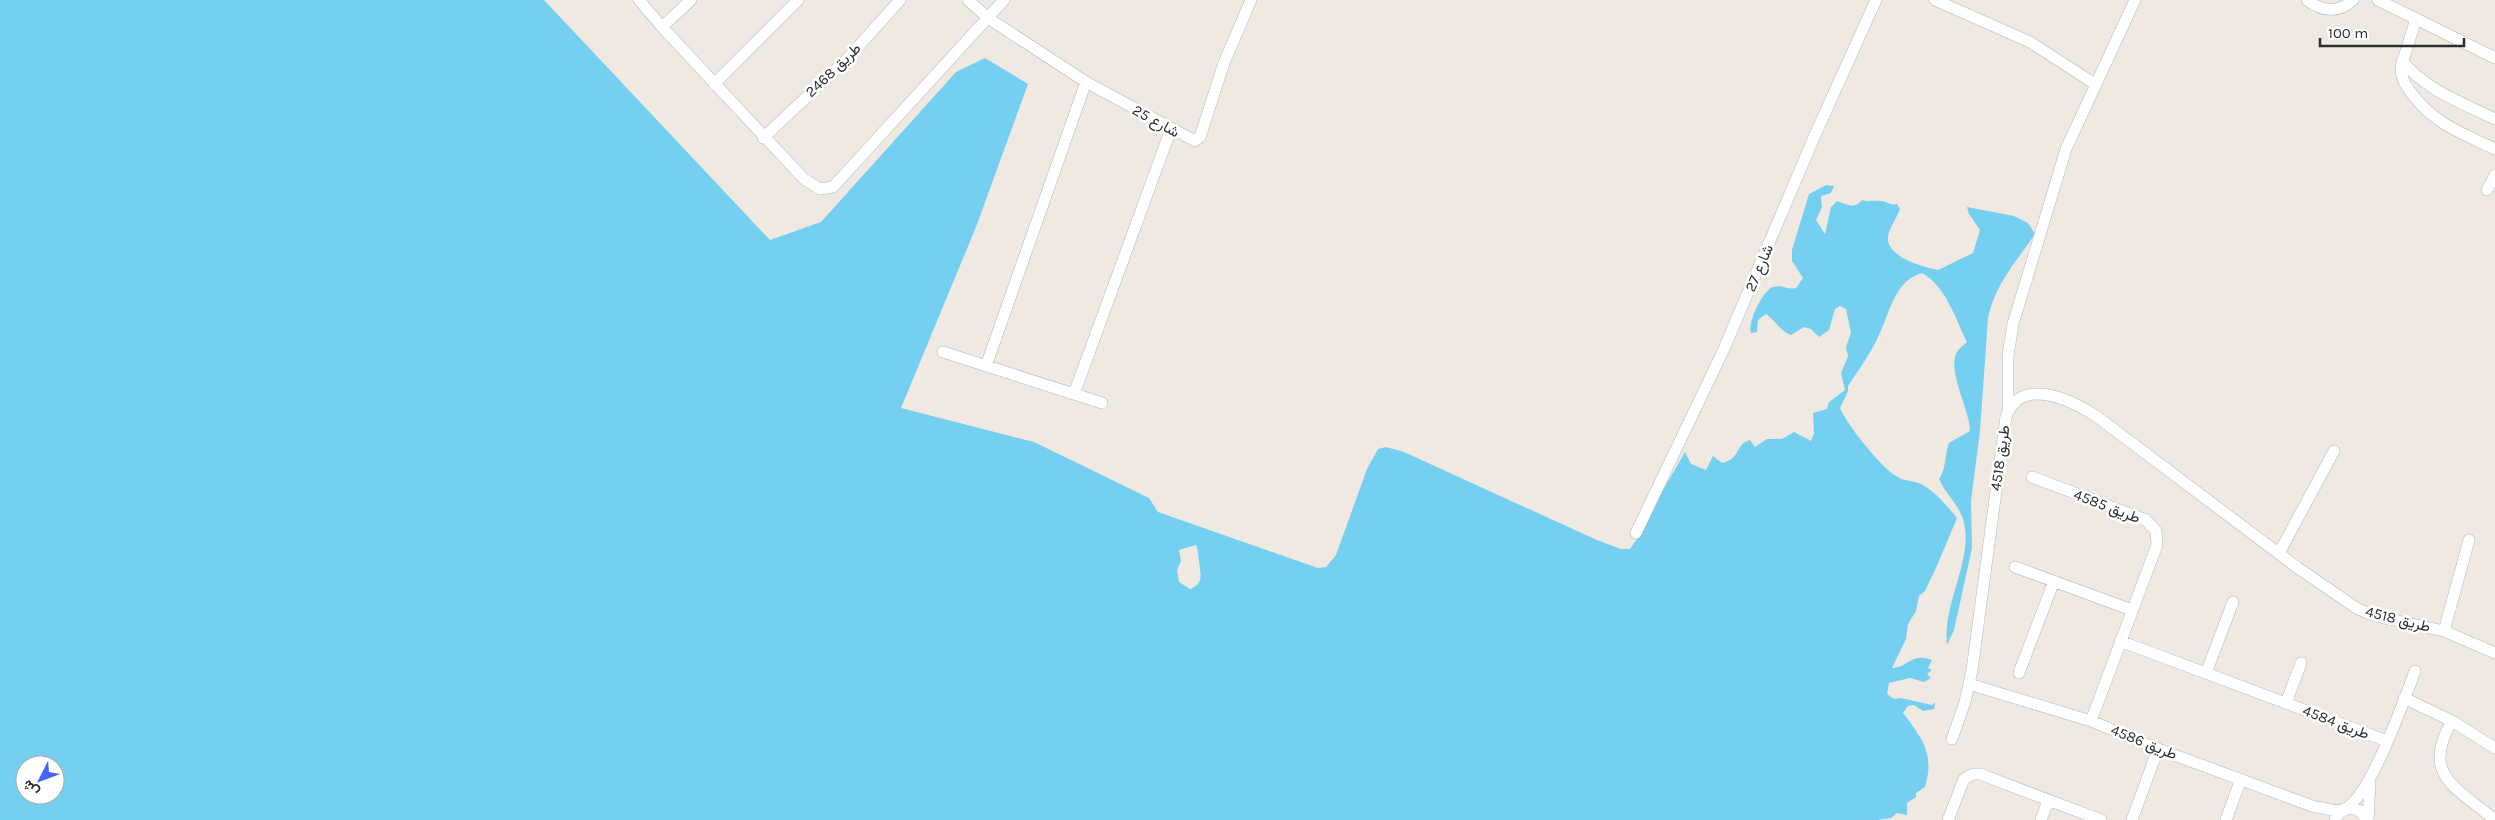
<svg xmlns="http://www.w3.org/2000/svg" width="2495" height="820" font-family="Karla,Vazirmatn,sans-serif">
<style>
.water{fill:#75cff0;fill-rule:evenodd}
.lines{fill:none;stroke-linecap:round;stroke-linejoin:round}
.street-casing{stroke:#b4b7c1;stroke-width:12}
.street{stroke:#fff;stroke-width:11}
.labels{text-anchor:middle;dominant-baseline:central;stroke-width:5;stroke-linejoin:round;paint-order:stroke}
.street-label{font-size:15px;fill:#2e2e2e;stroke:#fff}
</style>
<rect width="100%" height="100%" fill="#efe9e1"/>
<path class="water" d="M0 0H544L770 240 821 222 956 72 985 58 1028 84 976 227 901 408 1034 442 1149 498 1158 512 1318 568 1326 567 1336 555 1367 469 1378 449 1386 447 1404 452 1597 540 1621 549H1630L1646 526 1651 511 1685 452 1691 464 1706 470 1713 456 1722 463C1741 459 1734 445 1750 440L1755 447 1767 439H1782L1794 432 1811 441 1814 433 1813 413 1827 409 1829 402 1845 390 1841 373 1848 356 1846 347 1851 333 1846 309 1840 306 1835 309 1829 330 1819 337 1811 329 1804 327 1791 335C1780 331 1776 321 1766 314L1758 320 1757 332 1751 333C1747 323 1763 290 1773 287 1781 284 1788 290 1796 288L1803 278 1792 261V250L1809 194 1826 185 1834 186 1831 193 1821 196 1822 207 1816 220 1825 234 1831 207 1837 201C1847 204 1854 210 1862 200 1869 202 1873 200 1880 201 1887 201 1890 206 1897 204L1900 209C1897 218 1888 229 1888 238 1887 257 1923 267 1938 270L1973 253 1980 230 1969 214 1967 207 2014 216 2028 223 2035 234C2016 262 1995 284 1988 318L1980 431 1971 501 1972 548 1954 630 1947 645C1942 603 1975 558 1963 519 1958 504 1945 493 1939 479 1947 467 1944 456 1949 443L1970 431C1970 411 1948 372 1956 354 1958 349 1964 345 1967 342 1955 318 1946 286 1922 273 1894 281 1890 313 1879 335 1871 353 1859 369 1848 386V391L1840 408C1848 426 1877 462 1893 474 1903 482 1913 480 1921 484 1935 491 1947 506 1957 518L1936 568 1925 591 1919 596 1916 611 1908 624 1906 639 1892 668C1908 668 1911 652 1932 660L1928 668 1932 670 1927 674 1931 678 1924 682 1910 678 1889 683 1887 694 1894 699 1901 698 1932 705 1935 702 1934 709 1923 711 1914 705 1908 706 1903 713C1922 738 1935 754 1925 787L1916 793V797L1907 803V815L1897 813 1891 818 1877 820H0ZM1196 545C1198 550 1198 555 1199 561 1200 572 1205 584 1190 589L1179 582 1177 570 1181 561 1179 550ZM25 765H55V795H25Z"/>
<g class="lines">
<defs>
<path id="street" d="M639 0 662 27
M691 0 662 27 804 179 820 189 833 187 1004 0
M968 0 988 18 1086 82 1195 141 1200 137 1224 63 1251 0
M1935 0 2030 42 2095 84
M2307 0C2322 12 2339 13 2353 0
M2378 0 2495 58
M2416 19 2401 67C2401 79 2406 86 2413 95 2434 124 2464 134 2495 149
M2402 61C2426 90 2462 103 2495 119
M714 84 798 0
M763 138 848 58 900 0
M2487 190 2495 175
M943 352 1102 403
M986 366 1086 82
M1074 394 1171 129
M2008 409V355L2013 324 2066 149 2135 0
M2032 477 2146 520 2156 531 2157 545 2091 721
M1636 533 1723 351 1815 135 1876 0
M2279 553 2334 451
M2015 567 2132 610
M2444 631 2469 540
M2120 641 2387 741
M2019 673 2054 581
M2206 673 2233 602
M1969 684 2091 721 2158 749 2315 807C2324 807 2334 812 2342 810 2368 804 2405 698 2415 671
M2404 698 2452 721 2495 748
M2286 703 2301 663
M2452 721C2420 775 2457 788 2495 820
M1952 739 1965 702 1972 670 2006 417C2020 375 2071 400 2096 416L2298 568 2358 609 2375 616 2444 631 2495 653
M1948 820 1964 779 1973 774H1980L2101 820
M2041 820 2048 801
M2132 820 2158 749
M2226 820 2241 779
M2335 820C2340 809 2348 807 2359 810L2367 820
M2368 820 2370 783"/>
</defs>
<use href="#street" class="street-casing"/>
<use href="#street" class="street"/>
</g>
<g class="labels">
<g class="street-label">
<text transform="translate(833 70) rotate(-44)">طريق 2468</text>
<text transform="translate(1156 121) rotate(29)">شارع 25</text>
<text transform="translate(1759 268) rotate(-67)">شارع 27</text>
<text transform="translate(2000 458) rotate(-82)">طريق 4518</text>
<text transform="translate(2107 506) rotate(21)">طريق 4585</text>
<text transform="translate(2398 619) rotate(14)">طريق 4518</text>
<text transform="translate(2336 722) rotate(21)">طريق 4584</text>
<text transform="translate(2144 742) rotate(22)">طريق 4586</text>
</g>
</g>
<g transform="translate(40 780) rotate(228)"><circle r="24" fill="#ffffff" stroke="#ababab"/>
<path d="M0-4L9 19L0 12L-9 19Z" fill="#4264fb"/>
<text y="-8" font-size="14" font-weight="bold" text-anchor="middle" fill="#2e2e2e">ش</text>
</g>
<path d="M2320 38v8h144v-8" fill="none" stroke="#2e2e2e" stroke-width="2.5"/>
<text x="2328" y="38" font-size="15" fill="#2e2e2e" stroke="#ffffff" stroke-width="4" paint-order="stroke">100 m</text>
</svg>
